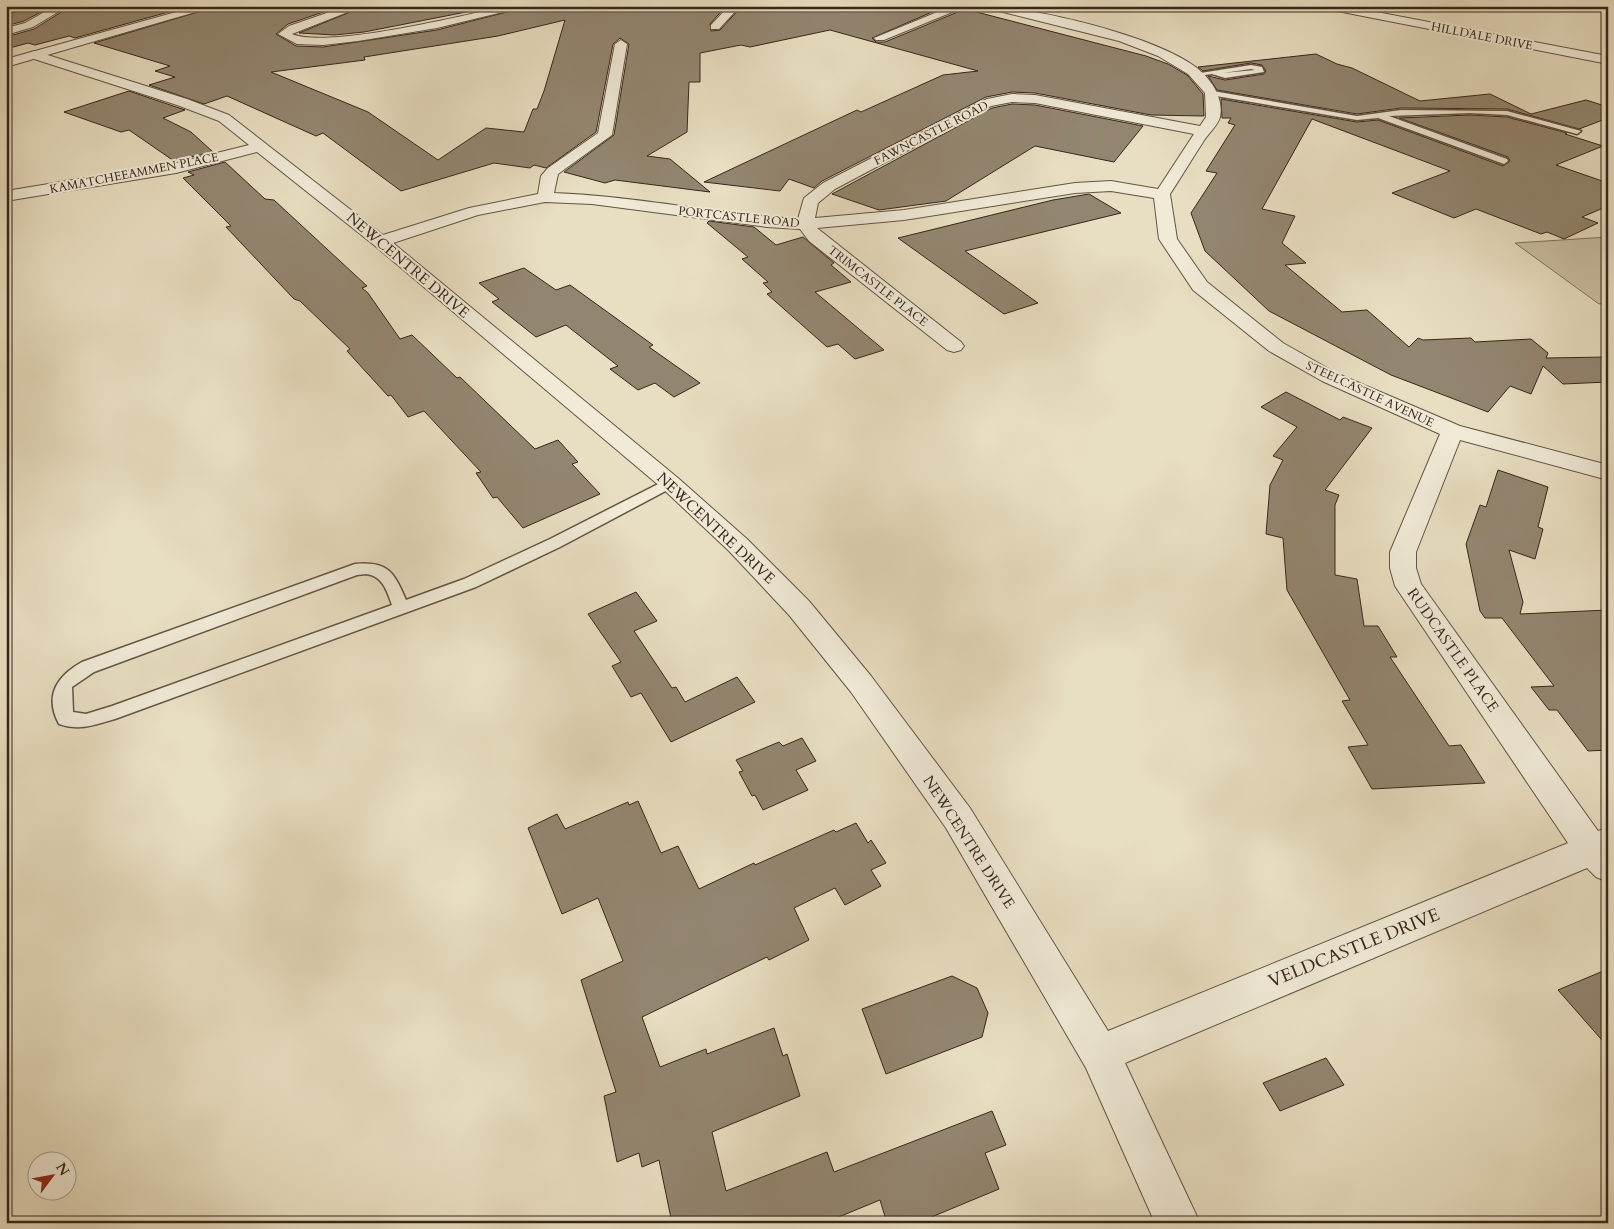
<svg xmlns="http://www.w3.org/2000/svg" width="1614" height="1229" font-family="Cardo,serif">
<style>
.green{fill:#cabfa4;stroke:#80725e}
.building{fill:#938670;stroke:#372619;fill-rule:evenodd}
.lines{fill:none;stroke-linecap:round;stroke-linejoin:round}
.service-casing{stroke:#635443;stroke-width:3}
.minor-casing{stroke:#635443;stroke-width:2}
.tertiary-casing{stroke:#635443;stroke-width:2}
.service{fill:#f0ead7;fill-rule:evenodd}
.minor{fill:#f0ead7;fill-rule:evenodd}
.tertiary{fill:#f0ead7;fill-rule:evenodd}
.labels{text-anchor:middle;dominant-baseline:central;stroke-width:4;stroke-linejoin:round;paint-order:stroke}
.far-street-label{font-size:12px;fill:#372619;stroke:#f0ead7}
.street-label{font-size:15px;fill:#372619;stroke:#f0ead7}
.near-street-label{font-size:18px;fill:#372619;stroke:#f0ead7}
</style>
<rect width="100%" height="100%" fill="#e8dec1"/>
<filter id="stains"><feTurbulence type="fractalNoise" baseFrequency=".004" numOctaves="4"/><feColorMatrix values="0 0 0 0 .2 0 0 0 0 .09 0 0 0 0 .02 0 0 0 .5 -.17"/></filter>
<radialGradient id="worn" r=".72"><stop offset=".6" stop-color="#630" stop-opacity="0"/><stop offset="1" stop-color="#630" stop-opacity=".3"/></radialGradient>
<path class="green" d="M1608 237V303L1599 304 1515 243Z"/>
<path class="building" d="M115 6H190L75 38 69 36 35 45 28 43 6 49V37L34 29 63 11 79 7 94 12Z
M218 6H341L288 24 276 34 296 46 323 47 437 30 530 6H726L710 24 711 31 720 30 742 6H946L872 38 876 42H885L965 9 1146 56 1168 64 1187 75 1203 94 1204 116 1151 115 1035 93 1012 92 986 97 822 181 814 188 789 179 780 191 704 182 857 110 861 112 943 75 978 71 830 30 750 47 741 45 700 53V82H689L687 132 647 156 670 159 710 192 615 180 605 183 564 172 614 135 629 44 620 38 613 44 596 132 546 168 534 165 530 168 494 163 401 191 323 133 316 136 227 96 204 104 149 85 175 77 155 71 170 66 94 43ZM565 20 544 91 537 109H533L524 132 486 128 438 160 368 112 271 72 365 60 364 57 498 36Z
M365 6H497L364 32 334 35 299 33Z
M18 11H26L41 12 24 21 6 26V16Z
M1316 54 1337 64 1352 68 1420 101 1490 94 1531 114 1586 100 1608 107V118L1579 129 1507 109 1401 108 1357 114 1217 90 1208 76 1225 80 1264 74 1266 71 1262 65 1251 63 1203 71 1198 67Z
M129 91 185 110 163 118 191 132 213 152 174 161 129 130 121 132 64 112Z
M1221 99 1357 122 1378 120 1503 166 1510 161 1508 157 1399 118 1470 115 1507 117 1567 133 1565 134 1603 146 1556 165 1608 183V206L1582 217 1598 223 1564 239 1547 232 1541 234 1476 209 1454 218 1392 193 1450 171 1312 119 1262 209 1295 216 1282 243 1306 263 1285 265 1342 312 1367 310 1409 347 1418 338 1423 340 1471 338 1475 342 1531 339 1548 353 1546 358 1608 357V382L1563 384 1543 366 1531 394 1510 386 1488 412 1391 375 1269 311 1205 251 1191 213 1217 173 1206 171 1235 125 1228 123 1231 118H1222Z
M1012 104 1035 105 1143 126 1114 162 1035 146 946 201 879 210 832 194 992 108Z
M225 162 265 199 274 200 367 286 362 288 368 293 400 339 412 335 457 378 460 377 535 449 558 440 578 462 572 464 600 494 523 528 497 497 493 498 476 473 481 472 424 411 408 417 391 395 388 396 347 351 350 349 300 301 294 299 226 227 231 226 183 178 194 175 188 172Z
M1089 194 1121 213 965 251 1038 303 1004 314 898 238 1053 200Z
M709 221 754 227 776 245 803 237 834 263 831 265 851 282 815 292 884 350 855 359 838 344 827 347 767 294 772 292 763 283 768 282 742 259 748 257 707 223Z
M524 268 556 290 570 285 653 345 649 347 700 383 674 397 655 383 638 390 610 369 618 366 566 325 536 337 492 302 499 299 479 283Z
M1286 392 1340 420 1343 417 1372 428 1325 490 1339 495 1335 505V575L1357 579 1364 626H1378L1397 657H1390L1449 746 1461 745 1485 783 1372 789 1348 747 1368 745 1342 701 1350 700 1287 590 1283 538 1266 534 1270 485 1283 460 1273 456 1297 427 1261 407Z
M1498 470 1548 487 1538 527 1543 529 1535 559 1509 550 1523 602 1520 614 1608 610V750L1588 751 1557 710H1549L1531 687 1554 686 1502 618H1485L1480 611 1466 544 1480 505 1486 507Z
M636 592 657 621 634 631 672 688 676 687 685 702 737 677 755 702 671 742 641 693 631 697 612 666 621 662 588 614Z
M802 738 816 761 796 770 808 790 763 810 755 795 752 796 739 772 743 771 736 760 779 742 783 746Z
M638 801 661 853 678 846 699 889 754 863 755 865 834 830 836 832 856 823 868 843 871 840 886 863 871 870 881 886 845 905 835 888 794 908 809 940 769 960 767 957 642 1017 660 1067 706 1049 707 1054 774 1028 783 1056 787 1054 800 1096 712 1132 726 1191 827 1152 834 1172 992 1111 1006 1145 985 1153 999 1189 917 1223H887L880 1200 824 1223H672L659 1160 642 1167 639 1153 617 1162 604 1096 616 1092 581 980 623 961 598 898 562 914 528 828 557 814 565 829 628 802 629 805Z
M1608 969V1047L1558 990Z
M952 976 977 988 988 1013 982 1037 886 1074 862 1009Z
M1326 1058 1344 1085 1280 1111 1263 1083Z"/>
<g class="lines">
<defs>
<path id="service" d="M1251 65 1262 67 1264 72 1225 78 1212 74 1198 76 1194 74ZM1251 69 1255 70 1223 73Z
M1213 91 1357 116 1401 110 1507 111 1581 131 1577 134 1507 115 1470 113 1389 116 1507 159 1508 161 1504 164 1378 118 1357 120 1210 95V91Z
M670 478 677 483 675 486 560 547 476 587 115 719C95 725 79 731 59 724 44 696 57 676 82 662L355 564C388 561 394 572 406 600L464 579 550 539ZM366 574C383 576 387 591 392 605L112 706 86 714 73 712 72 687 94 672 357 575Z"/>
<path id="minor" d="M55 6H68L33 27 6 35V28L25 23Z
M347 6H363L292 34C327 49 465 15 507 6H528L437 28 358 41 323 45 297 44 278 34 289 26Z
M729 6H740L719 29H711V25Z
M952 6H967L884 40H876L874 38Z
M979 6C1032 6 1155 36 1197 68 1211 79 1224 98 1220 117 1218 125 1209 133 1205 139 1193 157 1182 176 1170 194L1177 239 1207 282 1283 343 1336 373 1460 426 1608 465V480L1460 440 1416 552V568L1421 584 1598 831 1608 828V882L1596 877 1587 868 1125 1063 1200 1223H1155L1086 1068 946 828 851 692 789 615 729 551 662 488 374 245 257 152 176 173 6 201V191L176 163 249 145 219 121 177 105 31 58 29 55 31 52 35 51 187 99 229 115 383 235 469 208 538 194 541 176 548 168 598 133 615 44 621 40 627 44 612 135 558 174 554 193C636 196 716 214 798 219L804 198 823 183 987 99 1012 94 1035 95 1200 126 1206 117 1205 93 1188 74 1158 56 1119 41ZM1012 102 1035 103 1194 134 1158 189 1111 181 1075 183 904 210 815 218 818 203 835 189 991 106ZM1111 191 1154 198 1159 239 1193 290 1269 351 1322 381 1440 434 1390 552V568L1395 586 1568 843 1108 1031 970 808 871 676 809 601 747 539 678 478 393 243 478 215 545 202 592 204 767 227 800 229 809 241 947 350 954 352 961 350 964 346 961 342 817 228 904 220 1075 193Z"/>
<path id="tertiary" d="M198 6H216L6 67V59Z
M1322 6H1345L1608 56V64L1327 9Z"/>
</defs>
<use href="#service" class="service-casing"/>
<use href="#minor" class="minor-casing"/>
<use href="#tertiary" class="tertiary-casing"/>
<use href="#service" class="service"/>
<use href="#minor" class="minor"/>
<use href="#tertiary" class="tertiary"/>
</g>
<g class="labels">
<g class="far-street-label">
<text transform="translate(1482 36) rotate(11)">HILLDALE DRIVE</text>
<text transform="translate(931 133) rotate(-27)">FAWNCASTLE ROAD</text>
<text transform="translate(134 173) rotate(-11)">KAMATCHEEAMMEN PLACE</text>
<text transform="translate(739 217) rotate(6)">PORTCASTLE ROAD</text>
<text transform="translate(878 286) rotate(38)">TRIMCASTLE PLACE</text>
<text transform="translate(1370 394) rotate(25)">STEELCASTLE AVENUE</text>
</g>
<g class="street-label">
<text transform="translate(408 265) rotate(40)">NEWCENTRE DRIVE</text>
<text transform="translate(716 528) rotate(43)">NEWCENTRE DRIVE</text>
<text transform="translate(1453 650) rotate(55)">RUDCASTLE PLACE</text>
<text transform="translate(969 842) rotate(57)">NEWCENTRE DRIVE</text>
</g>
<g class="near-street-label">
<text transform="translate(1354 948) rotate(-22)">VELDCASTLE DRIVE</text>
</g>
</g>
<rect width="1614" height="1229" fill="none" stroke="#e8dec1" stroke-width="25"/>
<rect x="8" y="8" width="1599" height="1214" fill="none" stroke="#372619" stroke-width="2.5"/>
<rect x="12" y="12" width="1589" height="1204" fill="none" stroke="#372619"/>
<g transform="translate(52 1176) rotate(58)"><circle r="24" fill="#f0ead7" stroke="#a69c8b"/>
<path d="M0-4L9 19L0 12L-9 19Z" fill="#8f2418"/>
<text y="-8" font-size="14" font-weight="bold" text-anchor="middle" fill="#372619">N</text>
</g>
<rect width="100%" height="100%" filter="url(#stains)"/>
<rect width="100%" height="100%" fill="url(#worn)"/>
</svg>
